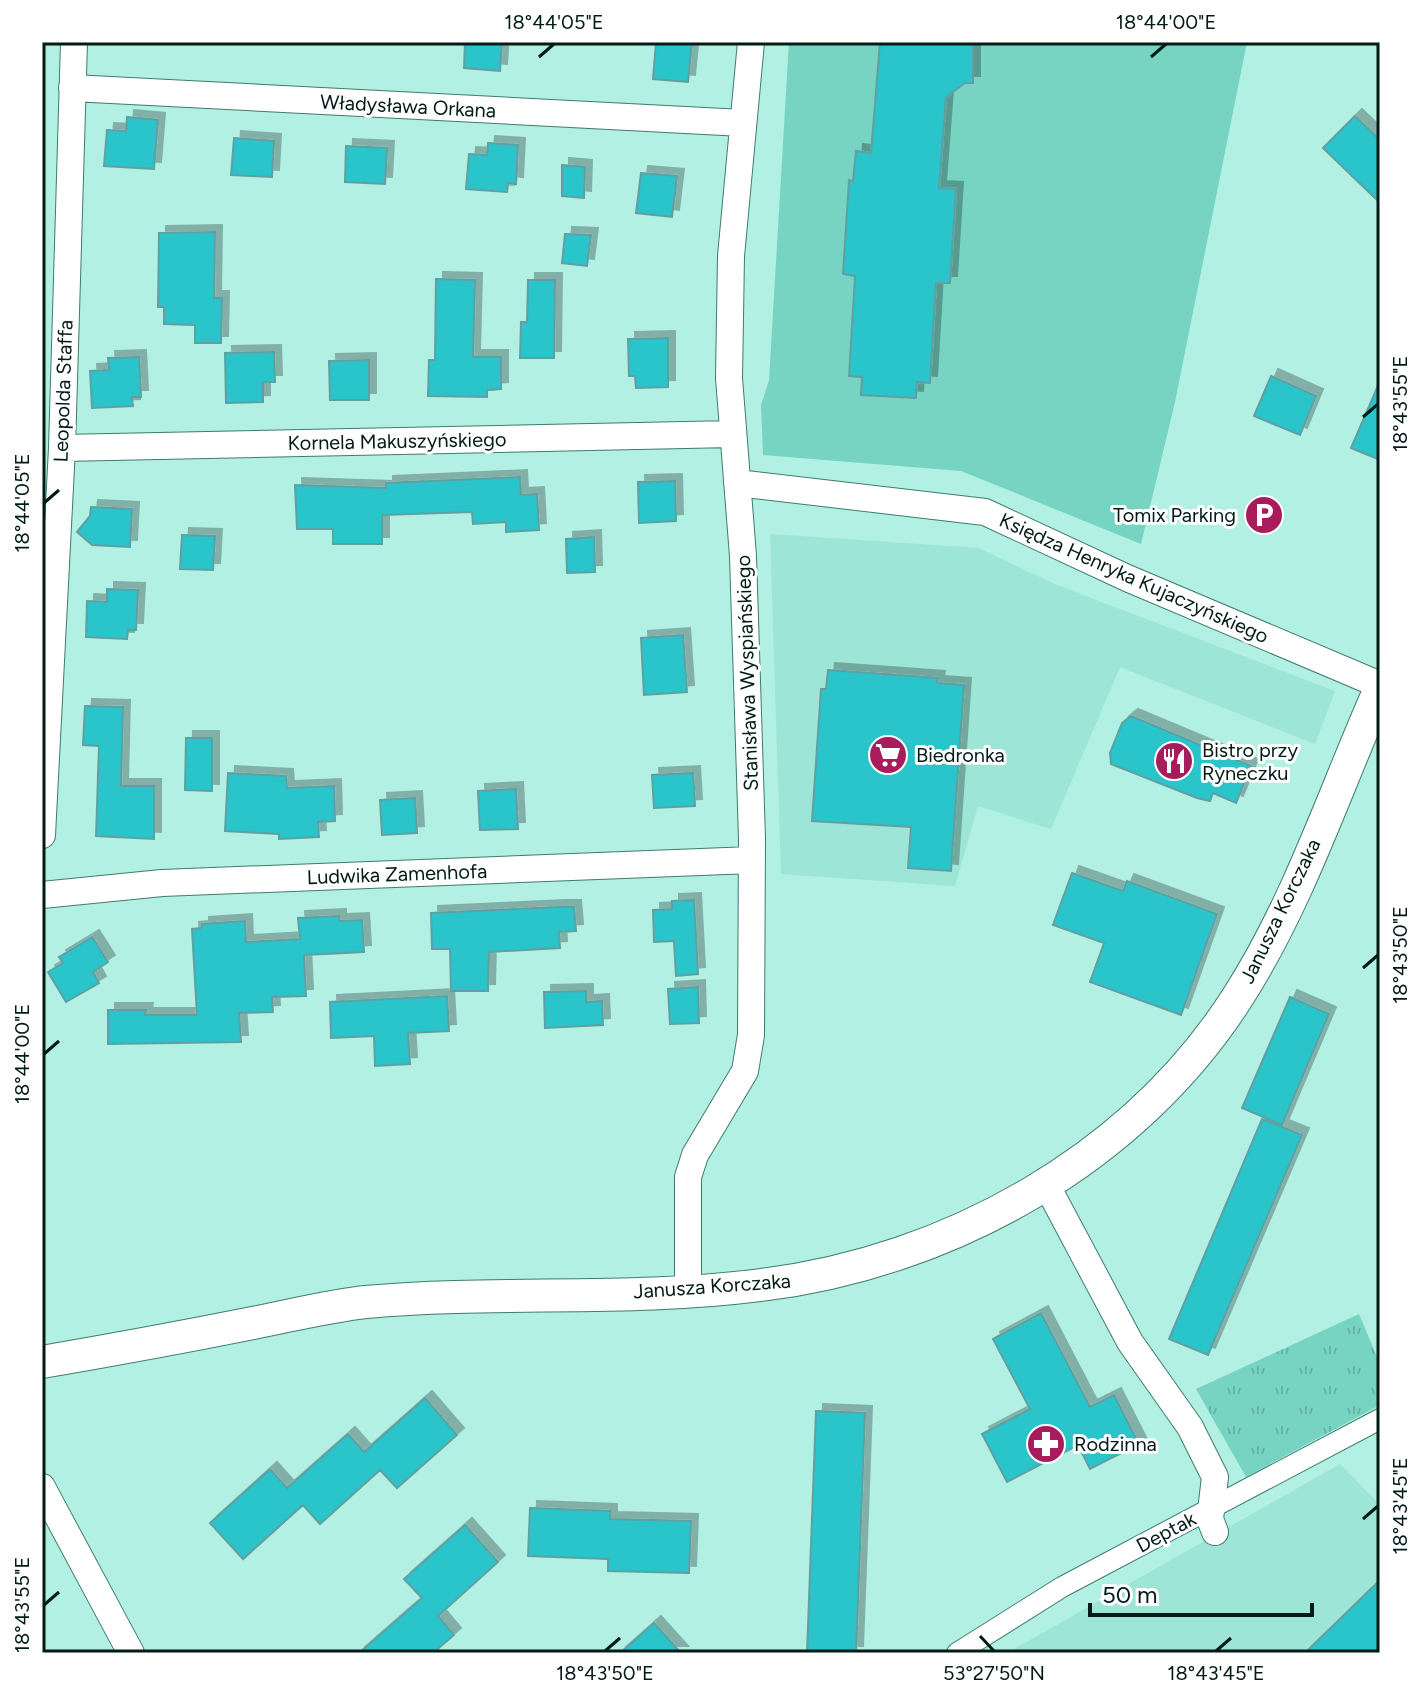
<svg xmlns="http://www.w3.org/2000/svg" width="1422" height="1695" font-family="Figtree,sans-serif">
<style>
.built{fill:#9de5d6}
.grass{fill:#77d4c2}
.park{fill:url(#park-tufts)}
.building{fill:#29c4cb;stroke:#60a0a3;stroke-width:2;filter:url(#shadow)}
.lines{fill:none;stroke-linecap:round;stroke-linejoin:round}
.pedestrian-casing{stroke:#3f7b6f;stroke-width:22}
.minor-casing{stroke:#3f7b6f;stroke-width:28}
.tertiary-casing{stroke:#3f7b6f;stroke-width:34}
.pedestrian{stroke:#fff;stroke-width:20}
.minor{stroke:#fff;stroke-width:26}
.tertiary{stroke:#fff;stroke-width:32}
.ticks{fill:none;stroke:#021b16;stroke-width:3}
.labels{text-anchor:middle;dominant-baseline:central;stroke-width:6;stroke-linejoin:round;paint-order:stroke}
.street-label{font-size:20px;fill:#021b16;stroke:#fff}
.poi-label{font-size:20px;fill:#021b16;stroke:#fff;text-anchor:start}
.neatline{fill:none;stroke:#021b16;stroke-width:3}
.ticks-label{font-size:20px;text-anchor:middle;fill:#021b16}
</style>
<defs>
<pattern id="park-tufts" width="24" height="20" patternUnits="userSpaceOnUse" patternTransform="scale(2)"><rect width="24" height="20" fill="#77d4c2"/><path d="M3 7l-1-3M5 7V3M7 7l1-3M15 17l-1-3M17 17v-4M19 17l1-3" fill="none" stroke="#65b5a6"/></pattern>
<filter id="shadow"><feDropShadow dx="7" dy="-7" stdDeviation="0" flood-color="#0004"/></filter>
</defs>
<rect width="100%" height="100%" fill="#b1f0e2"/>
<path class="built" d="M770 534 978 548 1057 585 1335 691 1315 744 1120 667 1051 829 978 806 955 886 781 874Z
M1340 1464 1380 1505V1653H1007Z"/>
<path class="grass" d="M789 42H1247L1175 402 1141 544 961 471 763 455 761 405 769 380Z"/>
<path class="park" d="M1359 1314 1380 1364V1405L1246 1477 1196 1389Z"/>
<path class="building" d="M465 42H502L500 71 464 68Z
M656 42H692L688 82 653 79Z
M880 42H973V83H965L946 97 939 188 956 189 950 283H936L930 383 917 382 916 398 861 395 862 377 849 376 855 276 843 274 849 180 853 181 856 151 871 153Z
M1355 116 1380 140V203L1323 148Z
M127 117 158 120 154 169 104 166 107 130 126 131Z
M234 138 274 141 272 177 231 175Z
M488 143 518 145 516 184 508 183 507 192 466 189 469 154 487 155Z
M346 146 387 148 385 184 345 182Z
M562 165 585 167 584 198 562 196Z
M641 173 677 176 672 217 636 213Z
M215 232 214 298H222L221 343H195V325L164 324V307H158L159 233Z
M565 234 591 235 587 266 562 263Z
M436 279 475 280 473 357H501V389L487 390V397L428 396 429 360H435Z
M528 280H555L554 358H520L521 322H527Z
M668 338V387L636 388 635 376H629L628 339Z
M274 352 275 382H263V402L226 403 225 353Z
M139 357 141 397H132L133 406 92 408 90 371 109 370 108 358Z
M369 360V400H330L329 361Z
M1271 376 1316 396 1300 435 1254 416Z
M1380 381V460L1351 448Z
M520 477 521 495 537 494 539 530 506 532V522L473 524 472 512 382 515V544H333V529H297L295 485 386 488V483Z
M675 481 676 521 639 523 638 482Z
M91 507 132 509 130 547 92 545 77 532 90 516Z
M182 535 215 536 213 570 180 569Z
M594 537 595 572 567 573 566 539Z
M107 589 138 590 136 630H128L127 639 86 637 87 601 107 602Z
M683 635 687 692 644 695 641 638Z
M828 670 938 678 937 683 964 685 951 871 908 868 911 827 812 821 821 689H826Z
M85 706 123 707 121 786H154V839L96 836 99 746 83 745Z
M1131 716 1251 766 1236 803 1213 793 1210 801 1197 798 1111 764 1110 753 1122 723Z
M186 738H212V791L185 790Z
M228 773 286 776 287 788 334 786 335 821 318 822 319 837 279 839V834L225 831Z
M693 773 695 806 654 808 652 775Z
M516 789 518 829 480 830 478 791Z
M415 798 417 833 382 835 380 800Z
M1072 873 1123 891 1127 881 1217 914 1181 1015 1090 982 1104 943 1053 925Z
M694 900 698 974 676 976 674 941 654 942 653 910 672 909V901Z
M558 907H574L576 931 559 932 560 948 489 952 488 991H451L450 949H432L431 913Z
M339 916V921L362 920 364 952 304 955 306 996 272 997 273 1012 239 1013 241 1042 108 1044V1010H146L145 1015H197L192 929 202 928V924L245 921 246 942 300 939 298 918Z
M92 937 108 962 93 972 99 983 66 1002 48 972 63 963 59 957Z
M698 987 699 1023 670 1024 668 989Z
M586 991V1002L602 1001 603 1025 545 1028 544 992Z
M447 996 449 1031 408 1033 410 1064 375 1066 374 1036 331 1038 330 1002Z
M1290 997 1329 1014 1282 1125 1242 1108Z
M1262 1119 1302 1135 1208 1355 1169 1339Z
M1041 1313 1090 1407 1114 1395 1139 1444 1090 1469 1078 1445 1007 1482 982 1434 1030 1409 993 1339Z
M425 1398 457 1435 397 1488 380 1470 320 1524 303 1505 243 1559 210 1523 270 1469 287 1488 348 1434 364 1452Z
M816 1411 865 1413 856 1653H807Z
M530 1508 610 1511V1519L691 1521 689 1573 608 1571V1559L528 1556Z
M465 1525 498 1562 438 1616 454 1635 433 1653H359L422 1598 404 1579Z
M1380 1580V1653H1305Z
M654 1623 681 1653H620Z"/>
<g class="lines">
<defs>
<path id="pedestrian" d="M957 1653 1062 1587 1380 1419"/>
<path id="minor" d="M72 88 743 123
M62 448 732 434
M737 483 985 512 1127 578 1380 685
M42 835 62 448 74 42
M42 895 162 883 752 860
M1046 1184 1130 1342 1190 1427 1215 1477 1210 1519 1215 1532
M688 1290V1177L695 1155 745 1071 751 1035 752 839 743 556 729 378 731 256 751 42
M42 1487 131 1653"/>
<path id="tertiary" d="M42 1362C112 1350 183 1337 253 1323 290 1316 328 1306 366 1302 497 1290 631 1302 761 1285 950 1262 1136 1158 1239 995 1299 901 1335 790 1380 689"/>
</defs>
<use href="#pedestrian" class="pedestrian-casing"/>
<use href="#minor" class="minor-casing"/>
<use href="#tertiary" class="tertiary-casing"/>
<use href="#pedestrian" class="pedestrian"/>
<use href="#minor" class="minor"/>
<use href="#tertiary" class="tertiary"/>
</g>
<path class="ticks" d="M539 57 554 44M1151 57 1166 44M1363 417 1378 404M44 503 59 490M1363 968 1378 955M44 1054 59 1041M1363 1519 1378 1506M44 1605 59 1592M980 1636 994 1651M605 1651 620 1638M1216 1651 1231 1638"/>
<defs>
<symbol id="parking-disc" viewBox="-11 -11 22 22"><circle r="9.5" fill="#a81b5c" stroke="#fff"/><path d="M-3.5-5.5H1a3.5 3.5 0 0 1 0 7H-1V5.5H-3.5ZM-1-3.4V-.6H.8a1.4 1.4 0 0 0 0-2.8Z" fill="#fff"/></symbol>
<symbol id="supermarket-disc" viewBox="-11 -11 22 22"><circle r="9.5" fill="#a81b5c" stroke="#fff"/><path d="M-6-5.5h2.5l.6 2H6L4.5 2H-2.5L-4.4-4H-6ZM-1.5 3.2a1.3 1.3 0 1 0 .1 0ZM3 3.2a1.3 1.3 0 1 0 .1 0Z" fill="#fff"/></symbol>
<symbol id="restaurant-disc" viewBox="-11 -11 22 22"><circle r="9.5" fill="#a81b5c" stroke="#fff"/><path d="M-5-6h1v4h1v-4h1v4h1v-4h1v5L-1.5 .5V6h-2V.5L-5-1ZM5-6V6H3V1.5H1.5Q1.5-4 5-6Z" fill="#fff"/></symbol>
<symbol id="pharmacy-disc" viewBox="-11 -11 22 22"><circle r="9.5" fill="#a81b5c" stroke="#fff"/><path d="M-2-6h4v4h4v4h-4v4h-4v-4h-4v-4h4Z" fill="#fff"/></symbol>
</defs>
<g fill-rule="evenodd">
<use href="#parking-disc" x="1242" y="493" width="44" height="44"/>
<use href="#supermarket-disc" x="866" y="733" width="44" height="44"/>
<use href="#restaurant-disc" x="1152" y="739" width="44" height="44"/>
<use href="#pharmacy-disc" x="1024" y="1422" width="44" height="44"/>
</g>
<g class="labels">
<g class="street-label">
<text transform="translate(408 106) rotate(3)">Władysława Orkana</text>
<text transform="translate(63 391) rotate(-88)">Leopolda Staffa</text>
<text transform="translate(397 441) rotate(-1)">Kornela Makuszyńskiego</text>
<text transform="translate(1134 578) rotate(24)">Księdza Henryka Kujaczyńskiego</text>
<text transform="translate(747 673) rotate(-92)">Stanisława Wyspiańskiego</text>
<text transform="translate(397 874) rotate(-2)">Ludwika Zamenhofa</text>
<text transform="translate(1280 911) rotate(-64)">Janusza Korczaka</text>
<text transform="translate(712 1286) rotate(-4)">Janusza Korczaka</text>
<text transform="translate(1166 1532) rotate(-28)">Deptak</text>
</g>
<g class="poi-label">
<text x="1236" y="515" text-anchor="end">Tomix Parking</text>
<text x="1202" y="750">Bistro przy<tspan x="1202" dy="23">Ryneczku</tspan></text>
<text x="916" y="755">Biedronka</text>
<text x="1074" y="1444">Rodzinna</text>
</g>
</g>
<rect width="1422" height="1695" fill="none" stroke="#ffffff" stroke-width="88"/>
<path d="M1090 1603v12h222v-12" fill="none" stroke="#021b16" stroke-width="4"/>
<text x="1102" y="1603" font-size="24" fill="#021b16" stroke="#ffffff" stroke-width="6" paint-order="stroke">50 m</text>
<rect x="44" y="44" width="1334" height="1607" class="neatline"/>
<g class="ticks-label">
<text x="554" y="29">18°44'05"E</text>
<text x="1166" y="29">18°44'00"E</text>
<text transform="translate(1400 404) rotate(-90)" y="7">18°43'55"E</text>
<text transform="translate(22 503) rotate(-90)" y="7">18°44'05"E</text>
<text transform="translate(1400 955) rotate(-90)" y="7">18°43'50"E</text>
<text transform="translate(22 1054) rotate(-90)" y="7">18°44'00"E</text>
<text transform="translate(1400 1506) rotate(-90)" y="7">18°43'45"E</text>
<text transform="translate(22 1605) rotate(-90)" y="7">18°43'55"E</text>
<text x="605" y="1680">18°43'50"E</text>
<text x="994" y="1680">53°27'50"N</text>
<text x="1216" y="1680">18°43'45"E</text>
</g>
</svg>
